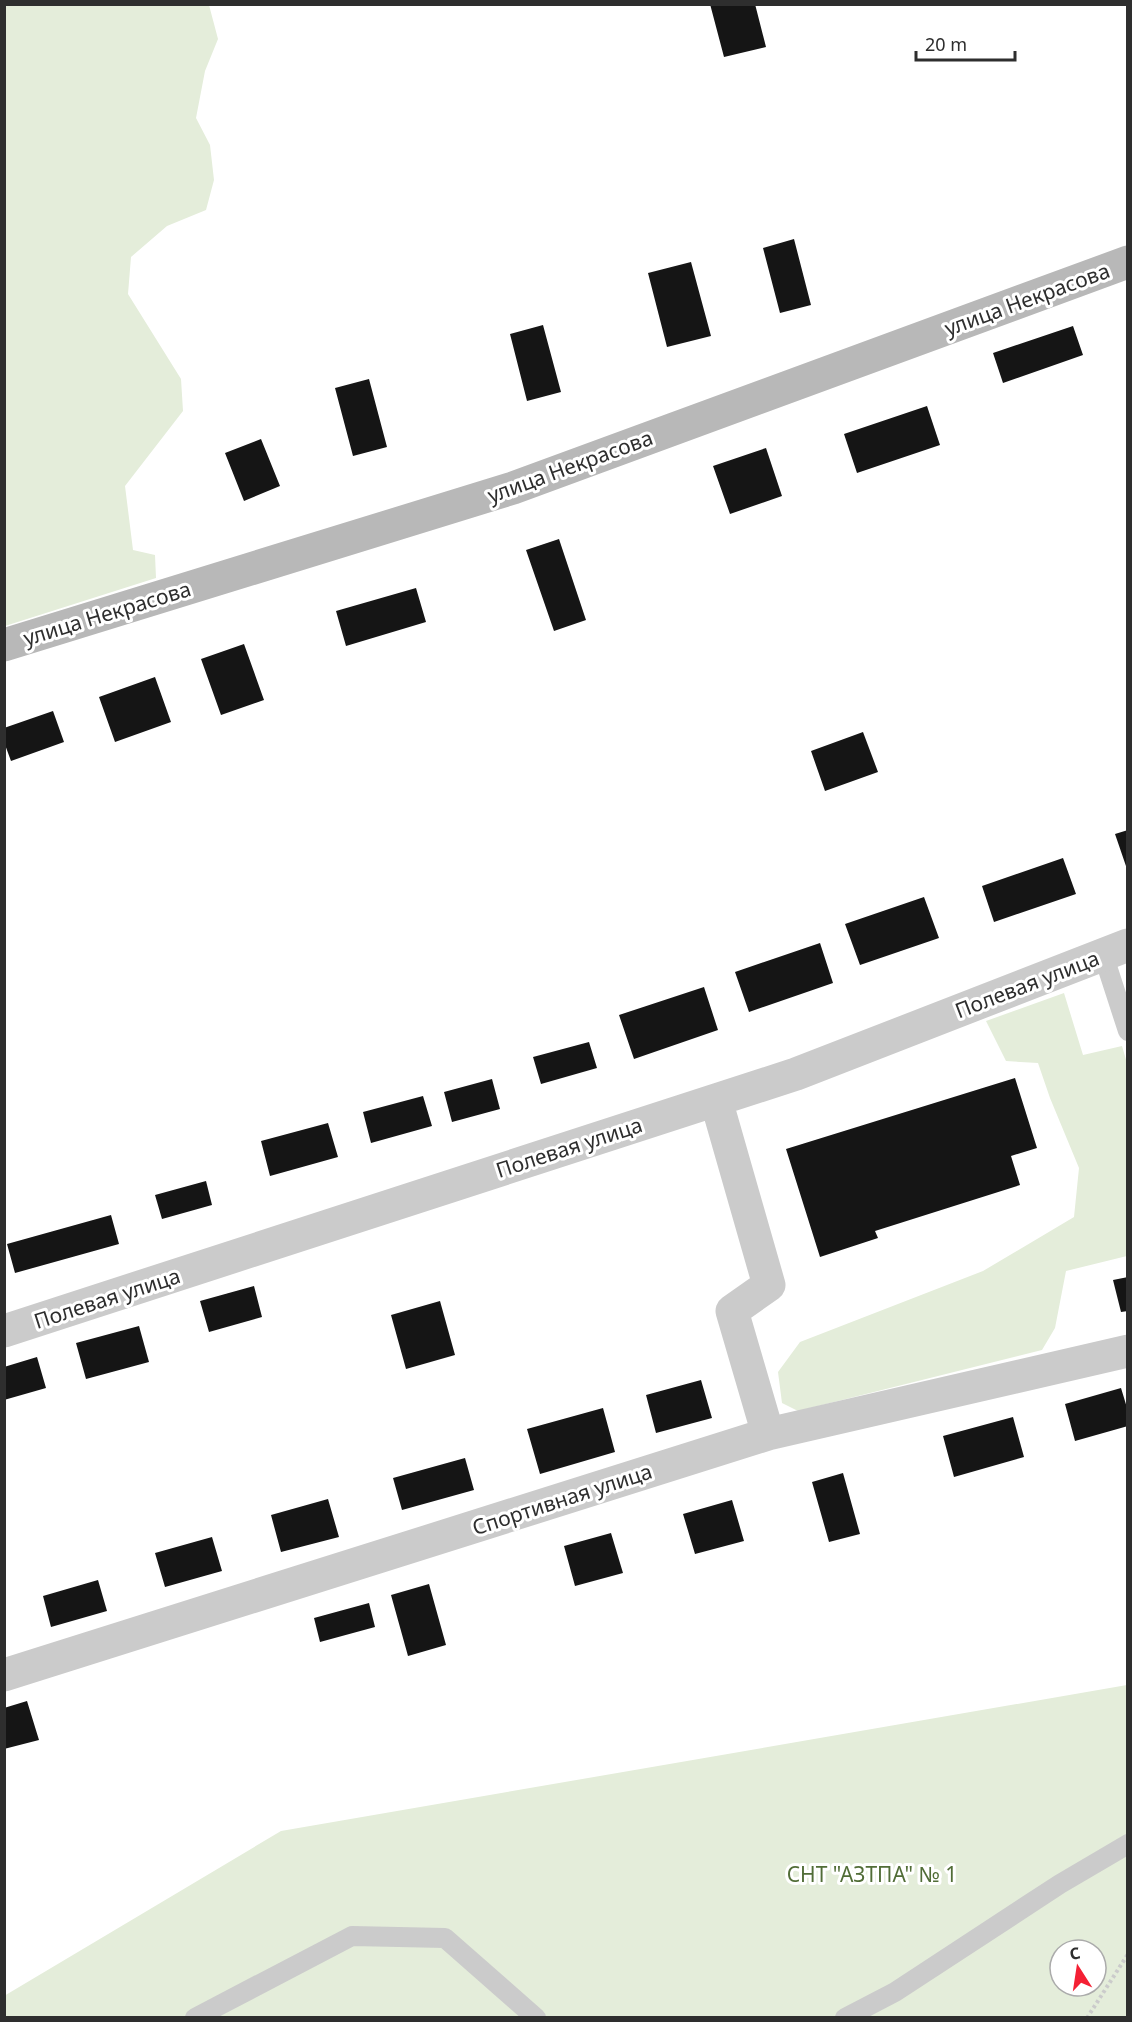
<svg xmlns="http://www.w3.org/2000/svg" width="1132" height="2022" font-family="'Noto Sans',sans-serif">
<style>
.green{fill:#e4edda;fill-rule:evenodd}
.building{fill:#151515}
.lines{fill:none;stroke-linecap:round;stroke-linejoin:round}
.path{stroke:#cbcbcb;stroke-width:4;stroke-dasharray:3 3;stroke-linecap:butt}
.lane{stroke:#cbcbcb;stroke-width:20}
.street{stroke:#cbcbcb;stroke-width:33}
.secondary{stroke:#b8b8b8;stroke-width:33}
.labels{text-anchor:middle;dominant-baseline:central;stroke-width:6;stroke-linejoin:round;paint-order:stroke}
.street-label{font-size:21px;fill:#2e2e2e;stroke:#fff}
.park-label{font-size:21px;fill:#516d37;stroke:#fff}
</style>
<rect width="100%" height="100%" fill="#fff"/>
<path class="green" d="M4 5H209L218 39 205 71 196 118 210 145 214 180 206 210 167 226 131 257 128 294 181 379 183 411 125 486 133 550 155 555 156 578 5 626Z
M1064 993 1083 1055 1122 1046 1127 1063V1256L1066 1271 1055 1328 1042 1350 798 1411 782 1403 778 1372 800 1342 983 1271 1074 1217 1079 1168 1050 1098 1038 1063 1006 1061 986 1021Z
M1127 1685V2017L5 2018 4 1996 281 1831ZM1060 1950H1096V1986H1060Z"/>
<path class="building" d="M710 4H755L766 47 724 57Z
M794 239 811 305 780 313 763 248Z
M691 262 711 336 667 347 648 273Z
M543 325 561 392 527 401 510 334Z
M1073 326 1083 355 1003 383 993 353Z
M369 379 387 447 353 456 335 388Z
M927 406 940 445 857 473 844 434Z
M261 439 280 486 244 501 225 453Z
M766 448 782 496 730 514 713 466Z
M559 539 586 620 554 631 526 550Z
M416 588 426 622 346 646 336 611Z
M244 644 264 700 221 715 201 659Z
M155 677 171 722 115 742 99 697Z
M53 711 64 742 11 761 4 742V728Z
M863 732 878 772 825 791 811 751Z
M1128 830V869H1127L1115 834Z
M1063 858 1076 894 994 922 982 886Z
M924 897 939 938 860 965 845 924Z
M820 943 833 983 749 1012 735 972Z
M704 987 718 1030 634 1059 619 1015Z
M589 1042 597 1068 541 1084 533 1057Z
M1015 1078 1037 1148 1011 1156 1020 1185 875 1231 878 1238 820 1257 786 1149Z
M492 1079 500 1109 452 1122 444 1092Z
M423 1096 432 1126 371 1143 363 1112Z
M328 1123 338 1157 270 1176 261 1141Z
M206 1181 212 1205 162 1219 155 1195Z
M111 1215 119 1244 15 1273 7 1244Z
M1128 1277V1311L1121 1312 1113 1280Z
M254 1286 262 1317 209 1332 200 1301Z
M440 1301 455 1355 406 1369 391 1315Z
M139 1326 149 1362 86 1379 76 1343Z
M37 1357 46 1388 4 1400V1367Z
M701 1380 712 1418 656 1433 646 1395Z
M1121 1388 1128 1411V1426L1075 1441 1065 1404Z
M603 1408 615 1452 540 1474 527 1429Z
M1013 1417 1024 1457 954 1477 943 1436Z
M465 1458 474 1490 402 1510 393 1478Z
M843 1473 860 1534 829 1542 812 1482Z
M328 1499 339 1537 281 1552 271 1515Z
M732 1500 744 1541 695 1554 683 1514Z
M611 1533 623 1573 575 1586 564 1546Z
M212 1537 222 1571 165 1587 155 1553Z
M98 1580 107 1611 51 1627 43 1596Z
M429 1584 446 1645 408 1656 391 1595Z
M369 1603 375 1627 320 1642 314 1618Z
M27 1701 39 1740 4 1749V1708Z"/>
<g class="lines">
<path class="path" d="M1087 2018 1128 1954"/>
<path class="lane" d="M1103 954 1128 1031
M195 2018 352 1936 445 1938 536 2018
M845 2018 895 1992 1060 1884 1128 1844"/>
<path class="street" d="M716 1100 769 1285 732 1311 768 1434
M4 1331 796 1074 1128 945
M4 1675 768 1434 1128 1351"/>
<path class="secondary" d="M4 645 513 488 1128 262"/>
</g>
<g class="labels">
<g class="street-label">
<text transform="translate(1027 299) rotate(-20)">улица Некрасова</text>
<text transform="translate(570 466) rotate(-20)">улица Некрасова</text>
<text transform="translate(107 613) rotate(-17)">улица Некрасова</text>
<text transform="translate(1027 984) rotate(-21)">Полевая улица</text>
<text transform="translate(569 1147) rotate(-18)">Полевая улица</text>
<text transform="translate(107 1298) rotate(-18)">Полевая улица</text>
<text transform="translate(562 1499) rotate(-18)">Спортивная улица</text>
</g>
<g class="park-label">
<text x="872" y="1874">СНТ "АЗТПА" № 1</text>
</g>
</g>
<rect width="1132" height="2022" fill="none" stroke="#2e2e2e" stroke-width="12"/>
<g transform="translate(1078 1968) rotate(348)"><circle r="28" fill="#ffffff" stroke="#ababab" stroke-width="1.5"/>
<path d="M0-4.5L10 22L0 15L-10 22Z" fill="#f42034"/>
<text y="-9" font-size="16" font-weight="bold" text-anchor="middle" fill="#2e2e2e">С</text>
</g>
<path d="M916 51v9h99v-9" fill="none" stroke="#2e2e2e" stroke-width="3"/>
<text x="925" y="51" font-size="18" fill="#2e2e2e" stroke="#ffffff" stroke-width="4.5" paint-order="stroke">20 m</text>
</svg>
